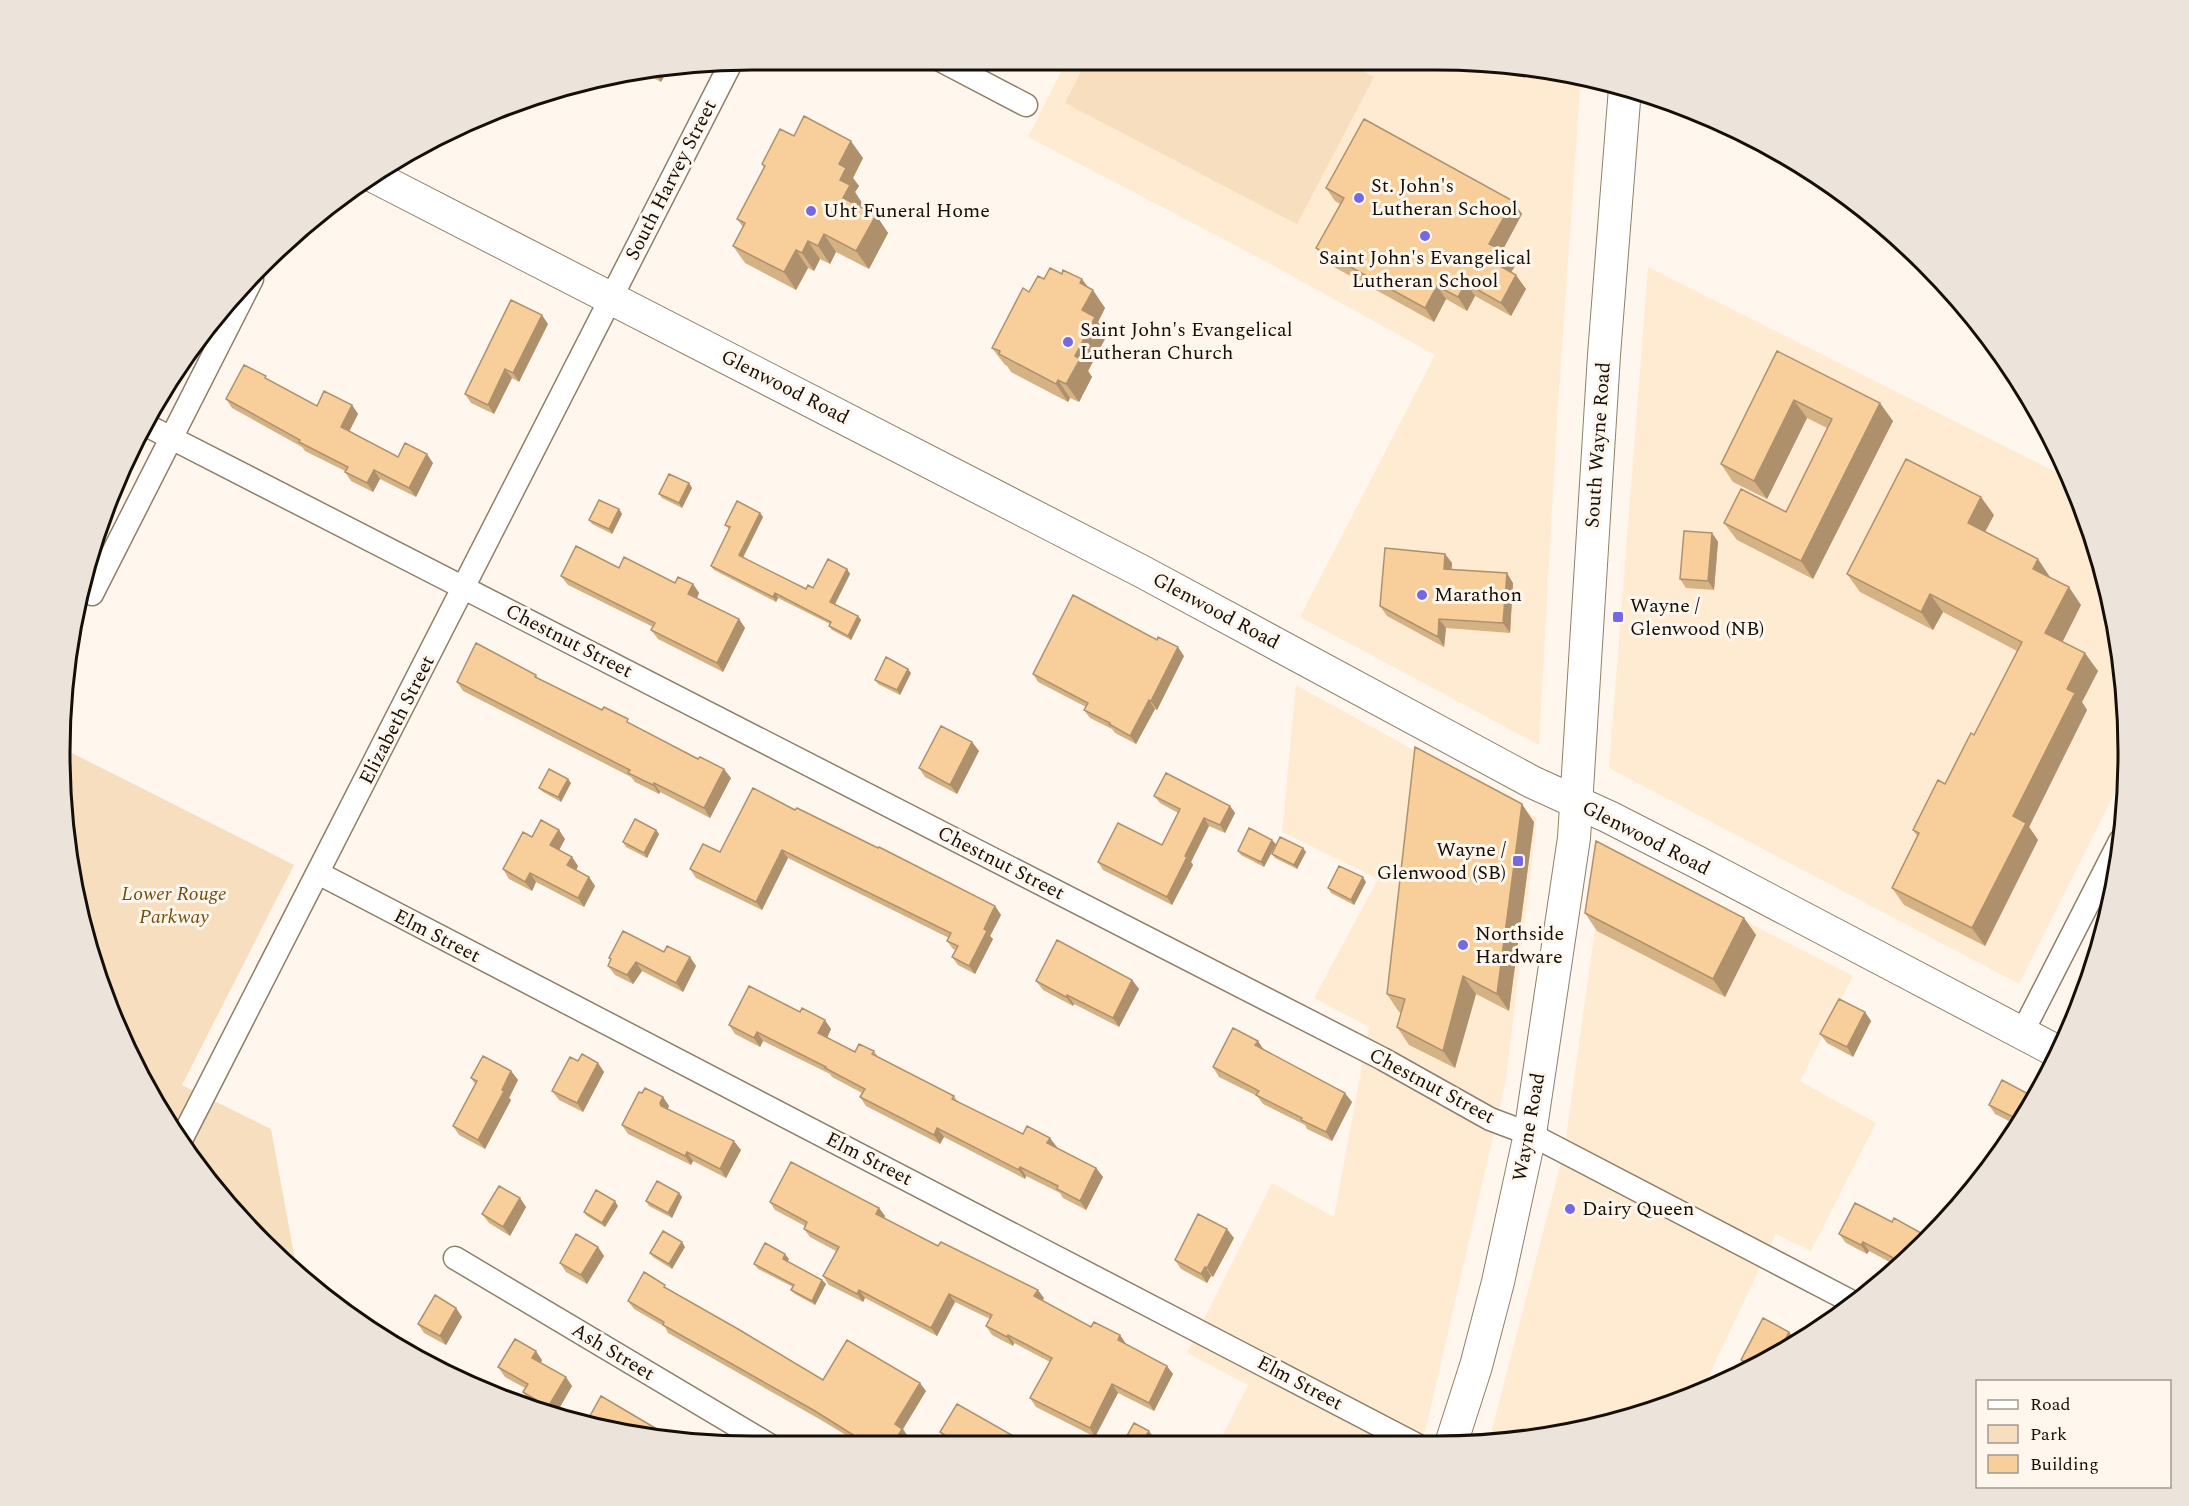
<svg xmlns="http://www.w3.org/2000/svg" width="2189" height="1506" font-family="Spectral,serif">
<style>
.built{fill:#ffebd2}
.green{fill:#f6debe}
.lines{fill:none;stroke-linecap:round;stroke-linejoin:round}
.street-casing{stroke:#907f68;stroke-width:25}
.secondary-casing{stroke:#907f68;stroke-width:34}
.street{stroke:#fff;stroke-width:22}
.secondary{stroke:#fff;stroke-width:32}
.wall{fill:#d5b284}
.shaded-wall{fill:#ae916c}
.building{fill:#f8cf9a;stroke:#ae916c;stroke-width:1.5}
.poi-dot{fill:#7469e3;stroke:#fff7ed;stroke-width:2}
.labels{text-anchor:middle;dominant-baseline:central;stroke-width:6;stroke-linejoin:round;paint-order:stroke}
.street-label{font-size:20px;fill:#150f07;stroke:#fff7ed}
.poi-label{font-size:20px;fill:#150f07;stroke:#fff7ed;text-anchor:start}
.park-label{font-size:20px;font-style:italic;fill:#744d0e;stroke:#fff7ed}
.rim{fill:none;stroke:#150f07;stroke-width:3}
</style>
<rect width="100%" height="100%" fill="#fff7ed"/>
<path class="built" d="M1067 60H1436L1571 73 1581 76 1557 421 1539 745 1300 617 1435 355 1263 260 1028 137Z
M1648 267 2072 480 2076 488 2116 618 2129 753 2127 768 2019 984 1609 768Z
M1296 685 1537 818 1506 1080 1427 1424 1420 1446H1217L1248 1385 1187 1353 1272 1183 1334 1217 1369 1027 1314 998 1378 879 1282 832Z
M1606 850 1853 976 1800 1081 1876 1123 1811 1251 1776 1234 1703 1388 1571 1433 1489 1441 1564 1151Z"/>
<path class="green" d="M1087 60H1341L1374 77 1297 224 1065 103Z
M60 747 294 865 182 1085 271 1129 297 1271 263 1243 177 1138 132 1060 73 888Z"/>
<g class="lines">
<defs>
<path id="street" d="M940 60 1026 105
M144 424 1383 1059 1490 1119 1530 1134 1856 1304
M92 594 252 279
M318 873 1419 1446
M2022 1033 2120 841
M180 1142 731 63
M455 1258 771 1446"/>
<path id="secondary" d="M371 175 1143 572 1532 782 1609 817 1697 862 2058 1052
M1451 1444 1476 1366 1498 1282 1530 1134 1574 838 1604 355 1625 88"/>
</defs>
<use href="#street" class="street-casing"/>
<use href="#secondary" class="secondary-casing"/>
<use href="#street" class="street"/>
<use href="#secondary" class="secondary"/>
</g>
<path class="wall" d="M667 71 661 82 646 74Z
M794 136 863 158 853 178 859 186 855 192 862 203 860 207 876 215 888 233 869 269 836 252 830 264 820 259 814 271 808 268 796 290 745 263 733 246 743 227 737 219 764 168 762 164Z
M1326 188 1513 201 1522 214 1502 251 1515 266 1511 272 1526 289 1511 316 1475 296 1467 311 1446 299 1434 322 1325 262 1316 248 1340 204 1335 201Z
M1062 274 1082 279 1105 308 1098 322 1107 335 1088 371 1092 377 1079 402 1070 398 1068 402 1011 372 1007 366 1005 365 992 348 1029 292 1044 279Z
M548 324 519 382 512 378 494 414 471 403 465 394Z
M1777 351 1893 421 1813 579 1737 540 1724 523 1786 512 1827 428 1807 418 1767 499 1733 482 1721 464Z
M269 380 317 406 352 405 358 414 349 431 398 457 433 463 416 497 380 479 373 492 351 481 345 472V471L305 451 302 447 232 408 226 399Z
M689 483 692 488 682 508 662 498 659 494Z
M619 509 622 514 612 534 592 524 589 520Z
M760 513 763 517 743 558 806 589 813 588 847 569 850 574 835 604 858 616 861 620 851 640 832 630 829 626 830 624 778 598 776 602 714 570 711 566 729 529 725 525Z
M1994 515 1985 532 2050 577 2081 605 2062 642 2098 671 2082 702 2087 710 2029 827 2038 840 1985 946 1904 905 1892 888 1918 837 1913 830 1945 784 1974 735 2017 651 1943 612 1933 630 1860 592 1847 574Z
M1712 533 1718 542 1714 590 1686 588 1680 579Z
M1445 554 1452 563V569L1513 583 1510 633 1446 628 1444 647 1387 616 1380 606Z
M619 568 675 583 693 584 699 593 697 598 739 619 745 628 723 672 658 639 651 630 653 627 568 585 561 576Z
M1184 656 1157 710 1155 709 1136 744 1115 733 1112 729 1090 718 1084 710 1086 707 1038 682 1033 674Z
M911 673 900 695 878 684 875 680Z
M536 675 538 678 632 725 731 778 710 818 660 792 659 794 635 782 631 777 463 691 457 682Z
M972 742 979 751 957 794 925 777 919 768Z
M571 783 561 802 543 792 539 788Z
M1154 796 1230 806 1235 813 1225 833 1209 826 1191 862 1193 865 1172 905 1103 870 1098 862 1162 845 1178 813 1160 803Z
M795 810 995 906 1001 915 990 936 993 939 975 974 958 965 952 957 956 950 953 949 947 941 949 938 788 858 762 910 696 878 690 869Z
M1534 822 1509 1011 1476 994 1455 1068 1409 1045 1397 1027 1401 1013 1399 1012 1387 994Z
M656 830 659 834 647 858 626 847 623 842Z
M532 837 565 839 559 850 572 857 578 866 576 870 589 877 595 886 584 907 536 882 532 891 509 879 503 869Z
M1276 844 1264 867 1241 855 1238 851Z
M1306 852 1297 869 1275 858 1272 854Z
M1366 882 1354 905 1331 893 1328 888Z
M1585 913 1744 918 1756 935 1725 997 1597 931Z
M664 952 690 957 696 966 683 992 642 971 633 984 615 975 608 966 611 960 609 958Z
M1132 980 1139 989 1119 1027 1074 1004 1073 1006 1043 990 1036 981Z
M800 1012 831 1029 827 1038 855 1052 874 1051 878 1057 954 1096 958 1102 1023 1134 1057 1147 1056 1148 1096 1168 1103 1177 1086 1210 1063 1198 1060 1193 1026 1176 1025 1179 944 1137 940 1144 866 1106 860 1097 862 1093 832 1077 830 1074 763 1041 760 1047 735 1034 729 1025Z
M1865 1012 1871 1021 1853 1057 1827 1043 1820 1034Z
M1264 1050 1352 1102 1332 1141 1307 1129 1305 1125 1263 1104 1257 1096 1219 1077 1213 1067Z
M578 1061 598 1063 604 1072 583 1112 559 1100 552 1091Z
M511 1071 518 1080 509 1098 511 1100 485 1149 459 1135 453 1126 475 1084 471 1078Z
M642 1093 663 1097 669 1106 668 1109 741 1150 726 1178 693 1161 691 1165 628 1134 622 1125Z
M2034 1097 2019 1126 1995 1114 1989 1105Z
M679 1193 682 1197 672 1218 649 1206 646 1201Z
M520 1198 526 1207 510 1236 489 1223 482 1214Z
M770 1202 879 1208 885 1216 884 1218 938 1246 1044 1298 1042 1301 1091 1327 1120 1335 1126 1344 1173 1374 1154 1411 1118 1393 1095 1437 1036 1407 1030 1398 1050 1362 1014 1343 1013 1346 992 1335 986 1326 990 1319 955 1302 937 1336 865 1298 863 1302 829 1285 823 1276 836 1251 810 1237 804 1229 805 1226 775 1210Z
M618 1206 605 1227 587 1216 584 1212Z
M1839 1234 1926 1243 1899 1267 1869 1251 1867 1254 1846 1243Z
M1234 1238 1213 1277 1211 1276 1207 1283 1181 1269 1175 1260Z
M598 1247 604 1256 587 1284 566 1272 560 1263Z
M685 1247 672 1269 653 1257 650 1253Z
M789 1259 787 1262 822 1280 826 1284 815 1305 795 1294 791 1290 793 1287 758 1269 754 1264Z
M670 1291 823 1380 926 1391 903 1429 908 1437 903 1446H864L821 1420 668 1333 665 1327 634 1309 628 1301Z
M456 1308 462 1317 446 1345 424 1333 418 1324Z
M1789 1332 1795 1341V1342L1749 1370 1748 1369 1741 1360Z
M542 1360 541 1363 572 1386 556 1414 545 1411 529 1401 523 1392 525 1388 505 1377 498 1367Z
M940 1432 1022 1441 1025 1446H955L945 1440Z"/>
<path class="shaded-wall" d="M667 71 661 82 656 74 657 73Z
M851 141 863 158 853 178 859 186 855 192 862 203 856 215 843 198 840 180 839 164Z
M1513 201 1522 214 1499 257 1489 244Z
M876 215 888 233 869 269 856 251Z
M824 234 836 252 830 264 818 246Z
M808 241 820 259 814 271 802 253Z
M796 250 808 268 796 290 784 272Z
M1505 252 1515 266 1507 279 1498 265Z
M1516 275 1526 289 1511 316 1501 303Z
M1082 279 1091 293 1093 290 1105 308 1098 322 1107 335 1088 371 1092 377 1079 402 1066 384 1075 356 1082 310 1080 283Z
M1466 283 1475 296 1467 311 1458 297Z
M1437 286 1446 299 1434 322 1425 308Z
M542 315 548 324 519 382 513 373Z
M505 369 512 378 494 414 488 405Z
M1058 380 1070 398 1068 402 1056 384Z
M1794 400 1807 418 1767 499 1754 481Z
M1880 403 1893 421 1813 579 1801 561Z
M352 405 358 414 347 436 341 427Z
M427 454 433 463 416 497 409 488Z
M374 470 380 479 373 492 367 483Z
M689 483 692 488 682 508 679 503Z
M1981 497 1994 515 1980 541 1968 523Z
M619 509 622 514 612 534 609 529Z
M760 513 763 517 742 559 739 555Z
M1712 533 1718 542 1714 590 1708 581Z
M1445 554 1452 563 1451 578 1444 569Z
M2038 559 2050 577 2046 586 2033 569Z
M847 569 850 574 834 606 830 602Z
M1507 573 1513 583 1510 633 1503 623Z
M693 584 699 593 695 603 688 594Z
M2069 587 2081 605 2058 651 2045 633Z
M775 593 778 598 776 602 773 597Z
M1930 594 1943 612 1933 630 1921 612Z
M858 616 861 620 851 640 848 636Z
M739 619 745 628 723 672 717 663Z
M1439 619 1446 628 1444 647 1438 637Z
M1178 647 1184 656 1157 710 1151 701Z
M2085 653 2098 671 2082 702 2087 710 2029 827 2038 840 1985 946 1972 928 2013 816 2067 689Z
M908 669 911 673 900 695 897 690Z
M1149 700 1155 709 1136 744 1130 736Z
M972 742 979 751 957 794 950 785Z
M724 769 731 778 710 818 704 808Z
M568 779 571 783 561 802 558 797Z
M654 783 660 792 659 794 653 785Z
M1522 804 1534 822 1509 1011 1497 994Z
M1230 806 1235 813 1225 833 1220 825Z
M1204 818 1209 826 1191 862 1193 865 1172 905 1167 897 1185 856Z
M559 830 565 839 557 854 550 845Z
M656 830 659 834 647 858 644 853Z
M1272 840 1276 844 1264 867 1261 862Z
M1303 848 1306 852 1297 869 1294 865Z
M782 850 788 858 762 910 756 902Z
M572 857 578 866 574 874 567 865Z
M530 873 536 882 532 891 525 882Z
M589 877 595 886 584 907 578 898Z
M1363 877 1366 882 1354 905 1351 900Z
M995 906 1001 915 990 936 993 939 975 974 969 966 984 929Z
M1744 918 1756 935 1725 997 1713 979Z
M690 957 696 966 683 992 676 983Z
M636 962 642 971 633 984 627 975Z
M1463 976 1476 994 1455 1068 1443 1051Z
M1132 980 1139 989 1119 1027 1113 1018Z
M1067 995 1074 1004 1073 1006 1066 997Z
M1865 1012 1871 1021 1853 1057 1847 1047Z
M825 1020 831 1029 825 1042 818 1033Z
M757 1032 763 1041 760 1047 754 1038Z
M1258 1041 1264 1050 1255 1045Z
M598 1063 604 1072 583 1112 577 1103Z
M511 1071 518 1080 509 1098 511 1100 485 1149 478 1140Z
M1345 1093 1352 1102 1332 1141 1326 1132Z
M663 1097 669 1106 666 1112 660 1103Z
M937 1128 944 1137 940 1144 934 1135Z
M1050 1138 1057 1147 1054 1152 1047 1143Z
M734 1141 741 1150 726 1178 720 1169Z
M687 1152 693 1161 691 1165 685 1156Z
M1020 1167 1026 1176 1025 1179 1019 1170Z
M1096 1168 1103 1177 1086 1210 1080 1201Z
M679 1193 682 1197 672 1218 668 1213Z
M520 1198 526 1207 510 1236 503 1227Z
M615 1201 618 1206 605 1227 602 1223Z
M879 1208 885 1216 882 1222 876 1214Z
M1227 1229 1234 1238 1213 1277 1207 1268Z
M682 1242 685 1247 672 1269 669 1264Z
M1863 1242 1869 1251 1867 1254 1861 1245Z
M598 1247 604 1256 587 1284 581 1275Z
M785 1254 789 1259 786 1264 783 1259Z
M1205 1267 1211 1276 1207 1283 1201 1274Z
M822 1280 826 1284 815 1305 812 1301Z
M859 1290 865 1298 863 1302 857 1294Z
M1038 1290 1044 1298 1040 1305 1034 1296Z
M949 1294 955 1302 937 1336 931 1328Z
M456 1308 462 1317 446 1345 440 1336Z
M1789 1332 1795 1341 1779 1352Z
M1008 1335 1014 1343 1013 1346 1007 1337Z
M1120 1335 1126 1344 1124 1349 1118 1340Z
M536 1351 542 1360 539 1367 532 1358Z
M1167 1366 1173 1374 1154 1411 1149 1403Z
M566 1377 572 1386 556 1414 552 1413 548 1407Z
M920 1383 926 1391 903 1429 908 1437 903 1446H892L895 1424Z
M1112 1384 1118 1393 1095 1437 1090 1428Z
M1149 1431 1152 1435 1146 1446H1140Z
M1022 1441 1025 1446H1018Z"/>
<path class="building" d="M804 116 851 141 839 164 846 168 840 180 850 185 843 198 876 215 856 251 824 234 818 246 808 241 802 253 796 250 784 272 733 246 745 223 737 219 765 166 762 164 780 129 794 136Z
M1364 119 1513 201 1489 244 1505 252 1498 265 1516 275 1501 303 1466 283 1458 297 1437 286 1425 308 1316 248 1344 198 1326 188Z
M1050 268 1062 274 1063 270 1082 279 1080 283 1093 290 1082 310 1095 317 1075 356 1080 359 1066 384 1058 380 1056 384 999 354 1000 351 992 348 1023 288 1029 292 1038 276 1044 279Z
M511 300 542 315 513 373 505 369 488 405 465 394Z
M1777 351 1880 403 1801 561 1724 523 1741 489 1786 512 1832 419 1794 400 1754 481 1721 464Z
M244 365 266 376 265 378 317 406 324 391 352 405 341 427 398 457 405 443 427 454 409 488 374 470 367 483 345 472 348 467 299 442 300 440 226 399Z
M1906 459 1981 497 1968 523 2038 559 2033 569 2069 587 2045 633 2085 653 2067 689 2075 693 2013 816 2026 823 1972 928 1892 888 1919 833 1913 830 1938 780 1945 784 1971 733 1974 735 2022 642 1930 594 1921 612 1847 574Z
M669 474 689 483 679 503 659 494Z
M599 500 619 509 609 529 589 520Z
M737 501 760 513 739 555 740 556 806 589 808 585 813 588 828 559 847 569 830 602 858 616 848 636 829 626 831 622 775 593 773 597 711 566 730 527 725 525Z
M1684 531 1712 533 1708 581 1680 579Z
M576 546 619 568 624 557 675 583 678 577 693 584 688 594 739 619 717 663 651 630 655 623 561 576Z
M1385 548 1445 554 1444 569 1507 573 1503 623 1439 619 1438 637 1380 606Z
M1073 595 1157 640 1158 637 1178 647 1151 701 1149 700 1130 736 1109 724 1110 723 1084 710 1088 703 1033 674Z
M476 643 536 675 535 677 602 710 604 707 628 719 627 722 698 759 700 757 724 769 704 808 654 783 653 785 628 773 630 770 457 682Z
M886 657 908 669 897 690 875 680Z
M941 726 972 742 950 785 919 768Z
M1415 747 1522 804 1497 994 1463 976 1443 1051 1397 1027 1405 999 1387 994Z
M549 769 568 779 558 797 539 788Z
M1166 773 1230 806 1220 825 1204 818 1185 856 1187 857 1167 897 1098 862 1118 823 1162 845 1180 809 1154 796Z
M753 788 795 810 797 808 878 848 879 847 995 906 984 929 987 931 969 966 952 957 958 946 947 941 951 933 782 850 756 902 690 869 703 844 720 852Z
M635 819 656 830 644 853 623 842Z
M541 820 559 830 550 845 572 857 567 865 589 877 578 898 530 873 525 882 503 869 523 832 532 837Z
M1249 828 1272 840 1261 862 1238 851Z
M1280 837 1303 848 1294 865 1272 854Z
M1596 841 1744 918 1713 979 1585 913Z
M1339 866 1363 877 1351 900 1328 888Z
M623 931 664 952 667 946 690 957 676 983 636 962 627 975 608 966 611 959 609 958Z
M1057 940 1132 980 1113 1018 1067 995 1066 997 1036 981Z
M749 986 800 1012 802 1008 825 1020 818 1033 855 1052 859 1044 874 1051 872 1054 954 1096 952 1099 1023 1134 1027 1126 1050 1138 1047 1143 1096 1168 1080 1201 1057 1189 1058 1186 1020 1167 1019 1170 937 1128 934 1135 860 1097 865 1089 825 1068 826 1067 757 1032 754 1038 729 1025Z
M1839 999 1865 1012 1847 1047 1820 1034Z
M1233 1028 1258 1041 1255 1045 1345 1093 1326 1132 1301 1120 1302 1118 1256 1095 1259 1091 1213 1067Z
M582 1054 598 1063 577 1103 552 1091 570 1057 578 1061Z
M483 1056 511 1071 502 1090 504 1091 478 1140 453 1126 477 1081 471 1078Z
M2002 1080 2034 1097 2021 1121 1989 1105Z
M645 1088 663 1097 660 1103 661 1106 734 1141 720 1169 687 1152 685 1156 622 1125 639 1092 642 1093Z
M791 1162 879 1208 876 1214 938 1246 941 1242 1038 1290 1034 1296 1091 1327 1094 1322 1120 1335 1118 1340 1167 1366 1149 1403 1112 1384 1090 1428 1030 1398 1052 1358 1008 1335 1007 1337 986 1326 992 1315 949 1294 931 1328 859 1290 857 1294 823 1276 839 1247 804 1229 807 1222 770 1202Z
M657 1181 679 1193 668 1213 646 1201Z
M499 1186 520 1198 503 1227 482 1214Z
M596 1190 615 1201 602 1223 584 1212Z
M1855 1203 1892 1222 1894 1218 1930 1238 1926 1243 1903 1263 1863 1242 1861 1245 1839 1234Z
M1198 1214 1227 1229 1207 1268 1205 1267 1201 1274 1175 1260Z
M663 1231 682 1242 669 1264 650 1253Z
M576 1234 598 1247 581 1275 560 1263Z
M765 1243 785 1254 783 1259 822 1280 812 1301 791 1290 794 1285 754 1264Z
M644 1272 665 1285 664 1287 738 1329 823 1380 847 1340 920 1383 895 1424 902 1429 892 1446H866L864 1445 866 1443 815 1411 663 1325 664 1322 628 1301Z
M435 1295 456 1308 440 1336 418 1324Z
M1763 1318 1789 1332 1779 1352 1755 1367 1741 1360Z
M515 1339 536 1351 532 1358 566 1377 548 1407 523 1392 528 1384 498 1367Z
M601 1396 672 1438 617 1433 586 1423Z
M957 1404 1022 1441 1018 1446H960V1445L940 1432Z
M1134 1423 1149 1431 1140 1446H1124L1122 1445Z"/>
<g class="poi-dot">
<circle cx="1359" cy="198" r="6"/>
<circle cx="811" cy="211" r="6"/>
<circle cx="1425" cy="236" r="6"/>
<circle cx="1068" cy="342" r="6"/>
<circle cx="1422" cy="595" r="6"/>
<rect x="1612" y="611" width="12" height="12" rx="3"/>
<rect x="1512" y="855" width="12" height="12" rx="3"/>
<circle cx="1463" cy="945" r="6"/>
<circle cx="1570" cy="1209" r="6"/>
</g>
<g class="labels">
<g class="street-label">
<text transform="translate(671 180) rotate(-63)">South Harvey Street</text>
<text transform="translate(785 387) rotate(27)">Glenwood Road</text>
<text transform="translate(1598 445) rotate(-86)">South Wayne Road</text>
<text transform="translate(1216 611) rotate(28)">Glenwood Road</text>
<text transform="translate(569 641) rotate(27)">Chestnut Street</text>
<text transform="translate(397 720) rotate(-63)">Elizabeth Street</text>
<text transform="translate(1646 838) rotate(27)">Glenwood Road</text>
<text transform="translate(1001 863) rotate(27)">Chestnut Street</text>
<text transform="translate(437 936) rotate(27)">Elm Street</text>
<text transform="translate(1432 1086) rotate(28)">Chestnut Street</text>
<text transform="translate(1529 1127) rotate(-80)">Wayne Road</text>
<text transform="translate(869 1159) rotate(27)">Elm Street</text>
<text transform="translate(613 1352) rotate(31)">Ash Street</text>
<text transform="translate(1300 1383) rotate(28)">Elm Street</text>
</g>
<g class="poi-label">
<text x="1371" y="186">St. John's<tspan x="1371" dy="23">Lutheran School</tspan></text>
<text x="823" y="211">Uht Funeral Home</text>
<text x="1425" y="258" text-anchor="middle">Saint John's Evangelical<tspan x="1425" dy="23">Lutheran School</tspan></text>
<text x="1080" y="330">Saint John's Evangelical<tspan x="1080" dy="23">Lutheran Church</tspan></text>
<text x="1434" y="595">Marathon</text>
<text x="1630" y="606">Wayne /<tspan x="1630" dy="23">Glenwood (NB)</tspan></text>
<text x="1506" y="850" text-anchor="end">Wayne /<tspan x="1506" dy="23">Glenwood (SB)</tspan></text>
<text x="1475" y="934">Northside<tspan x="1475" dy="23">Hardware</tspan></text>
<text x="1582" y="1209">Dairy Queen</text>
</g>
<g class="park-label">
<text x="174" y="894">Lower Rouge<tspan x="174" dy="23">Parkway</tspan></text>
</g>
</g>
<path d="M0 0H2189V1506H0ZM752 70H1436A682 682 0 0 1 2118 752V754A682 682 0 0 1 1436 1436H752A682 682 0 0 1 70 754V752A682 682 0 0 1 752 70Z" fill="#ece4db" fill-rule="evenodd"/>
<path class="rim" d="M752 70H1436A682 682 0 0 1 2118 752V754A682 682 0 0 1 1436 1436H752A682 682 0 0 1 70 754V752A682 682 0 0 1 752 70Z"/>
<rect x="1976" y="1380" width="195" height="108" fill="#fff7ed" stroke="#a19a91" stroke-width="1.5"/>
<rect x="1988" y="1400" width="30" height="9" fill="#ffffff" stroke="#a19a91" stroke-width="1.5"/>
<text x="2030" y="1410" font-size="18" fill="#150f07">Road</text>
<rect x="1988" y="1425" width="30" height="18" fill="#f6debe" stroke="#a19a91" stroke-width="1.5"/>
<text x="2030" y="1440" font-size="18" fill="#150f07">Park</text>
<rect x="1988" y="1455" width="30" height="18" fill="#f8cf9a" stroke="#a19a91" stroke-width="1.5"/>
<text x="2030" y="1470" font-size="18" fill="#150f07">Building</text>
</svg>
